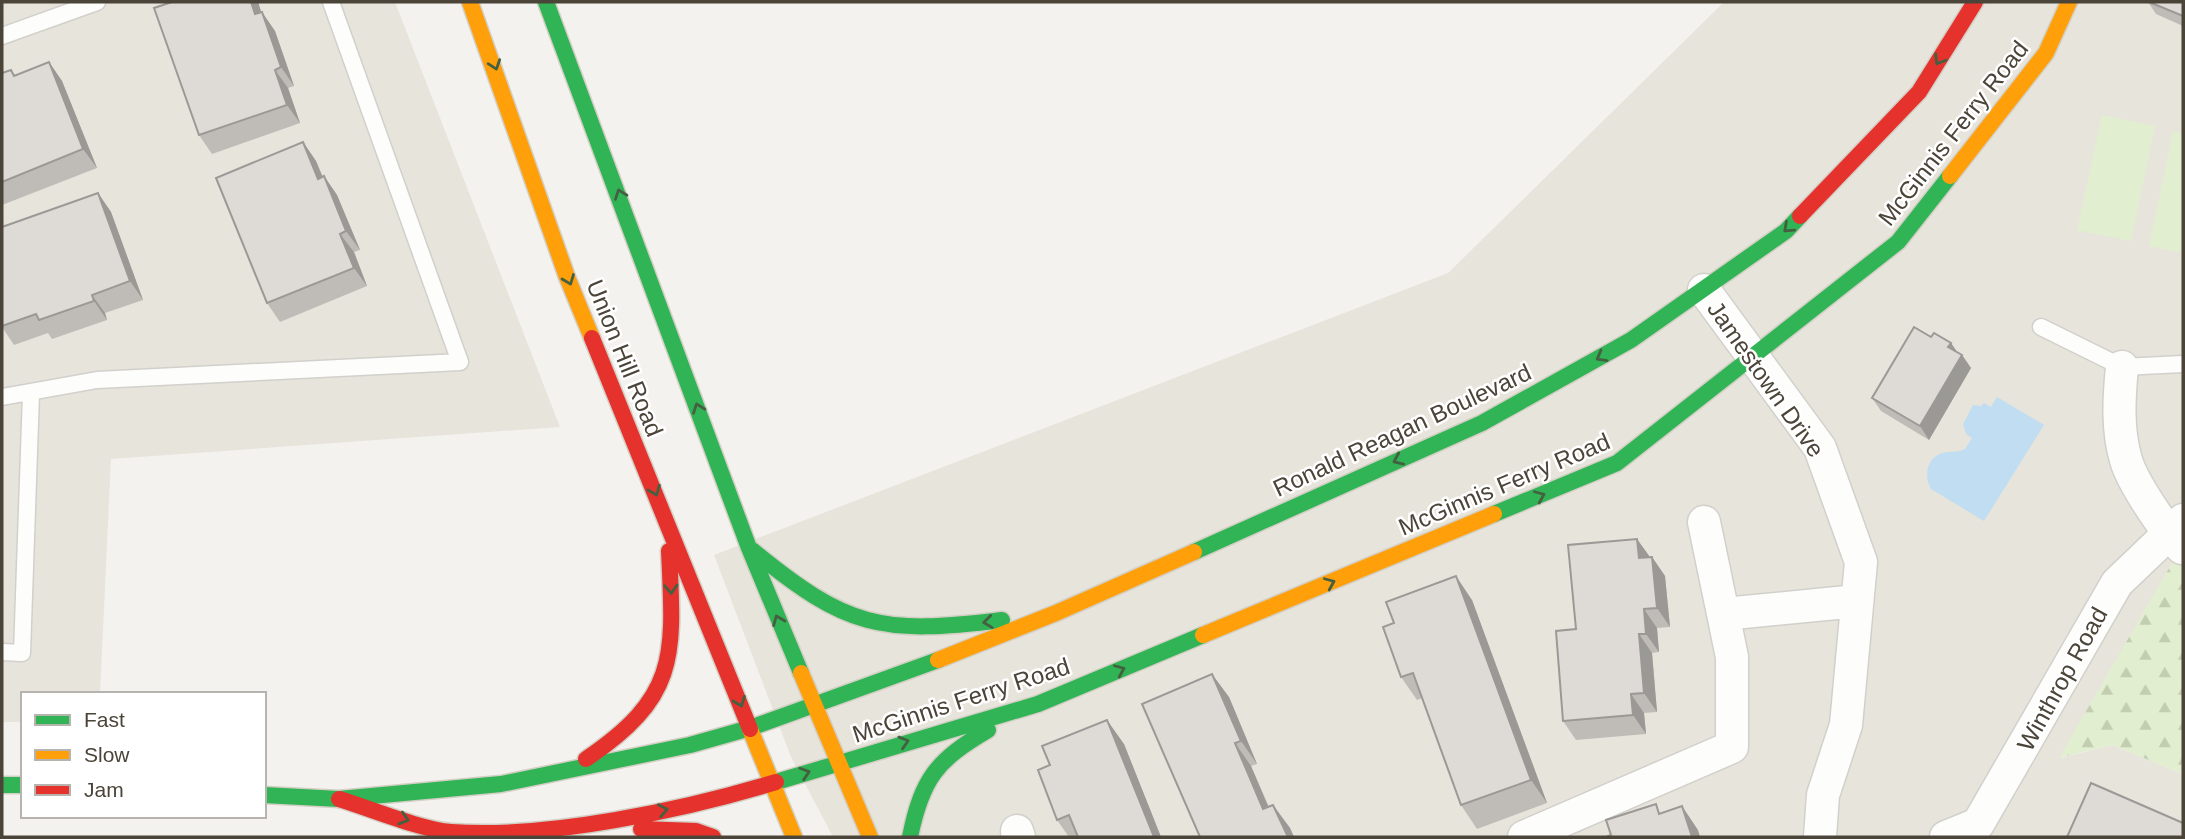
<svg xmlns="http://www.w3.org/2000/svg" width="2185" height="839" font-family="Arial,sans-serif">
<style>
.residential{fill:#e7e4dc}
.forest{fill:url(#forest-firs)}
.pitch{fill:#e1eecf}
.water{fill:#c0ddf1}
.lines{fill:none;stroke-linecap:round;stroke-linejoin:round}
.lane-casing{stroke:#d2d0cb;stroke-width:19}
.street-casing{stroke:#d2d0cb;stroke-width:35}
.fast-casing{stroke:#d3cfc5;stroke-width:19}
.slow-casing{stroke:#d3cfc5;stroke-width:19}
.jam-casing{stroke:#d3cfc5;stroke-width:19}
.lane{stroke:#fdfdfc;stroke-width:16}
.street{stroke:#fdfdfc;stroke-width:32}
.fast{stroke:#30b455;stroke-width:16}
.slow{stroke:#ff9f0a;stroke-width:16}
.jam{stroke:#e5322d;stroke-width:16}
.wall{fill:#bfbcb8}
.shaded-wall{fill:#9b9996}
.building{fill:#dedbd6;stroke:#9b9996;stroke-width:2}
.oneway{stroke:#446040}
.labels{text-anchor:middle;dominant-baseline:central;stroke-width:5;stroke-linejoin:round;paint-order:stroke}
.street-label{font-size:24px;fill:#4b4439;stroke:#fff}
</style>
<defs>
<pattern id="forest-firs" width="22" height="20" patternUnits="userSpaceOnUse" patternTransform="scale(1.75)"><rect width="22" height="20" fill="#e1eecf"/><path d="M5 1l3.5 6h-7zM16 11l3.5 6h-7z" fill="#c3cdb2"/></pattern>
</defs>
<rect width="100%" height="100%" fill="#f4f2ee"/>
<path class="residential" d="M2 2H395L560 427 111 459 100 694H23V722H2Z
M1724 2H2183V544L2061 758 2112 745 2183 774V837H833L791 757 714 555 1448 273Z"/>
<path class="forest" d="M2183 544V774L2112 745 2059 758Z"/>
<path class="pitch" d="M2102 115 2155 126 2131 241 2077 230Z
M2173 131 2183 133V253L2149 246Z"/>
<path class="water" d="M1997 397 2044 425 1984 521 1931 489C1924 477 1926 458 1942 453 1950 451 1957 453 1965 449L1972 438 1966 434 1963 424 1973 405 1981 406 1984 403 1991 407Z"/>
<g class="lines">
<defs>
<path id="lane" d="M2 36 97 2
M2041 327 2122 367 2183 364
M2 397 97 380 460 362 331 2
M2 652 22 653 31 394"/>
<path id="street" d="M1704 290 1820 448 1861 562 1846 725 1823 795 1820 837
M2122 367C2119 398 2117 430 2126 460 2132 482 2166 532 2182 548
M1724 614 1857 601
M1017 831 1019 837
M1524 837 1732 747V657L1704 522
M1946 837 1978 824 2117 583 2183 520"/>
<path id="fast" d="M546 2 749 548 801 673
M1494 514 1617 463 1898 242 1950 176
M752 550C847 628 881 635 1002 620
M1194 552 1482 423 1631 340 1786 231 1800 216
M776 782 1038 704 1203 635
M2 785H23
M264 795 339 799 501 784 690 745 750 728 938 660
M910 837C922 778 937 760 988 730"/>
<path id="slow" d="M470 2 567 277 592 338
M1950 176 2046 53 2069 2
M1203 635 1494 514
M938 660 1056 613 1194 552
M801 673 870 837
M750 729 794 837"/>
<path id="jam" d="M1800 216 1919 92 1975 2
M592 338 750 729
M586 759C679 696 674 656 669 551
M339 799C372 809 419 829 451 832 548 839 683 810 776 782
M641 829 696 831 713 837"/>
</defs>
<use href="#lane" class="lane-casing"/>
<use href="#street" class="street-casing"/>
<use href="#fast" class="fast-casing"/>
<use href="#slow" class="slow-casing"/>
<use href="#jam" class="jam-casing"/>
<use href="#lane" class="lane"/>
<use href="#street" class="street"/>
<use href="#fast" class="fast"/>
<use href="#slow" class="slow"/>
<use href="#jam" class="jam"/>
</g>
<path class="wall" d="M258 2 261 12 275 31 294 86 288 88 300 123 212 154 199 135Z
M2148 2H2183V26L2156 14Z
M49 62 62 81 97 168 2 205V73L11 70 15 75Z
M303 142 316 161 323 177 324 176 337 195 360 250 354 252 367 286 280 322 267 303Z
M98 193 111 212 143 300 105 313 107 320 52 339 48 333 14 345 2 327V227Z
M1958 353 1962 355 1971 368 1929 440 1881 411 1872 398Z
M1650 557H1652L1665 576 1670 627 1657 628 1659 652 1652 653 1657 712 1644 713 1646 734 1576 740 1563 721 1576 629Z
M1472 600 1547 803 1477 829 1461 805 1422 698 1417 700 1401 677 1394 623Z
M1229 697 1257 764 1251 766 1269 807 1273 805 1290 828 1294 837H1200Z
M1124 744 1161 837H1069L1057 820Z"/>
<path class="shaded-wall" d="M251 2H258L268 33 255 14Z
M262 12 275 31 294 86 281 67Z
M49 62 62 81 97 168 83 149Z
M275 70 288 88 300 123 287 105Z
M303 142 316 161 331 198 318 179Z
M324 176 337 195 360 250 346 231Z
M98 193 111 212 143 300 130 281Z
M340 234 354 252 367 286 354 268Z
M92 295 105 313 107 320 94 301Z
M1951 343 1960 356 1948 347Z
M1962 355 1971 368 1929 440 1920 426Z
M1637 539 1650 557 1639 558Z
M1652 557 1665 576 1670 627 1657 608Z
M1456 576 1472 600 1547 803 1531 780Z
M1644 609 1657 628 1659 652 1646 634Z
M1639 634 1652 653 1657 712 1644 693Z
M1212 674 1229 697 1257 764 1241 741Z
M1631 694 1644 713 1646 734 1633 715Z
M1107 720 1124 744 1161 837H1154Z
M1235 743 1251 766 1279 832 1263 809Z
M1273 805 1290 828 1294 837H1288Z
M1682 806 1698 830 1700 837H1692Z"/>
<path class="building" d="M172 2H251L255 14 262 12 281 67 275 70 287 105 199 135 154 8Z
M2149 2H2183V16Z
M49 62 83 149 2 182V73L11 70 14 76Z
M303 142 318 179 324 176 346 231 340 234 354 268 267 303 216 178Z
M98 193 130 281 92 295 94 301 39 320 36 314 2 326V227Z
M1914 327 1931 337 1934 333 1951 343 1948 347 1962 355 1920 426 1872 398Z
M1637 539 1639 558 1652 557 1657 608 1644 609 1646 634H1639L1644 693 1631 694 1633 715 1563 721 1556 631 1576 629 1568 545Z
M1456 576 1531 780 1461 805 1413 673 1401 677 1383 627 1394 623 1386 602Z
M1212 674 1241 741 1235 743 1263 809 1273 805 1288 837H1200L1142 704Z
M1107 720 1154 837H1078L1069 815 1057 820 1038 770 1050 765 1042 746Z
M2091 783 2183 823V837H2067Z
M1656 804 1659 814 1682 806 1692 837H1606L1611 835 1606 820Z"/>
<defs><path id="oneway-chevron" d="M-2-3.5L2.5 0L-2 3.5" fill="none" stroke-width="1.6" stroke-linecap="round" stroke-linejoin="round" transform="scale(1.75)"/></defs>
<g class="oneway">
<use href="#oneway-chevron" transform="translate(1939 60) rotate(122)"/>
<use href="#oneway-chevron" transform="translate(495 65) rotate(71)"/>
<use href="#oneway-chevron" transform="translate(620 194) rotate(-110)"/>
<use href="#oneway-chevron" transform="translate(1788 228) rotate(138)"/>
<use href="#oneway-chevron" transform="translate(569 280) rotate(69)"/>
<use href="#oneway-chevron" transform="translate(1601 357) rotate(151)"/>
<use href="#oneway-chevron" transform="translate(698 408) rotate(-110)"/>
<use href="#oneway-chevron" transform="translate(1398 460) rotate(156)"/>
<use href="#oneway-chevron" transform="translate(655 491) rotate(68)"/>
<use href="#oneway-chevron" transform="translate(1540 496) rotate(-23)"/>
<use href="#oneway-chevron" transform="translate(1330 583) rotate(-23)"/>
<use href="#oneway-chevron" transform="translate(671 589) rotate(87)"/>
<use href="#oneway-chevron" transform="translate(778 620) rotate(-112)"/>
<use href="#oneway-chevron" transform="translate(988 622) rotate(173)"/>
<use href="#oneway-chevron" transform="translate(1120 670) rotate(-23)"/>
<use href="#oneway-chevron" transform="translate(740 702) rotate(68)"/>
<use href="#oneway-chevron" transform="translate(904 742) rotate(-17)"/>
<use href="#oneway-chevron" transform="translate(805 773) rotate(-18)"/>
<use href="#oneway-chevron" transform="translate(663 810) rotate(-11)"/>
<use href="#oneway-chevron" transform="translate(404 819) rotate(17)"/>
</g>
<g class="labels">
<g class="street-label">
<text transform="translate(1953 133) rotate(-52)">McGinnis Ferry Road</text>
<text transform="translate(625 358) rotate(68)">Union Hill Road</text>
<text transform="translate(1766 379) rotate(55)">Jamestown Drive</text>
<text transform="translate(1402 430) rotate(-25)">Ronald Reagan Boulevard</text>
<text transform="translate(1504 484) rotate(-23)">McGinnis Ferry Road</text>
<text transform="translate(2062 679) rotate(-61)">Winthrop Road</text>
<text transform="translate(961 700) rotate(-18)">McGinnis Ferry Road</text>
</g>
</g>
<rect width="2185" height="839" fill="none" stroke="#4b4439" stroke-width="7"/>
<rect x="21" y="692" width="245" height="126" fill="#ffffff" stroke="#b7b4b0" stroke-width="2"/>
<rect x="35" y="715" width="35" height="10" fill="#30b455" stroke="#b7b4b0" stroke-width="2"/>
<text x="84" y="727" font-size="21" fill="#4b4439">Fast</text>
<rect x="35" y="750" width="35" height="10" fill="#ff9f0a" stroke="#b7b4b0" stroke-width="2"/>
<text x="84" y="762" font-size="21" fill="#4b4439">Slow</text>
<rect x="35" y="785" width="35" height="10" fill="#e5322d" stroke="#b7b4b0" stroke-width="2"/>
<text x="84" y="797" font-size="21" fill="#4b4439">Jam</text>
</svg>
